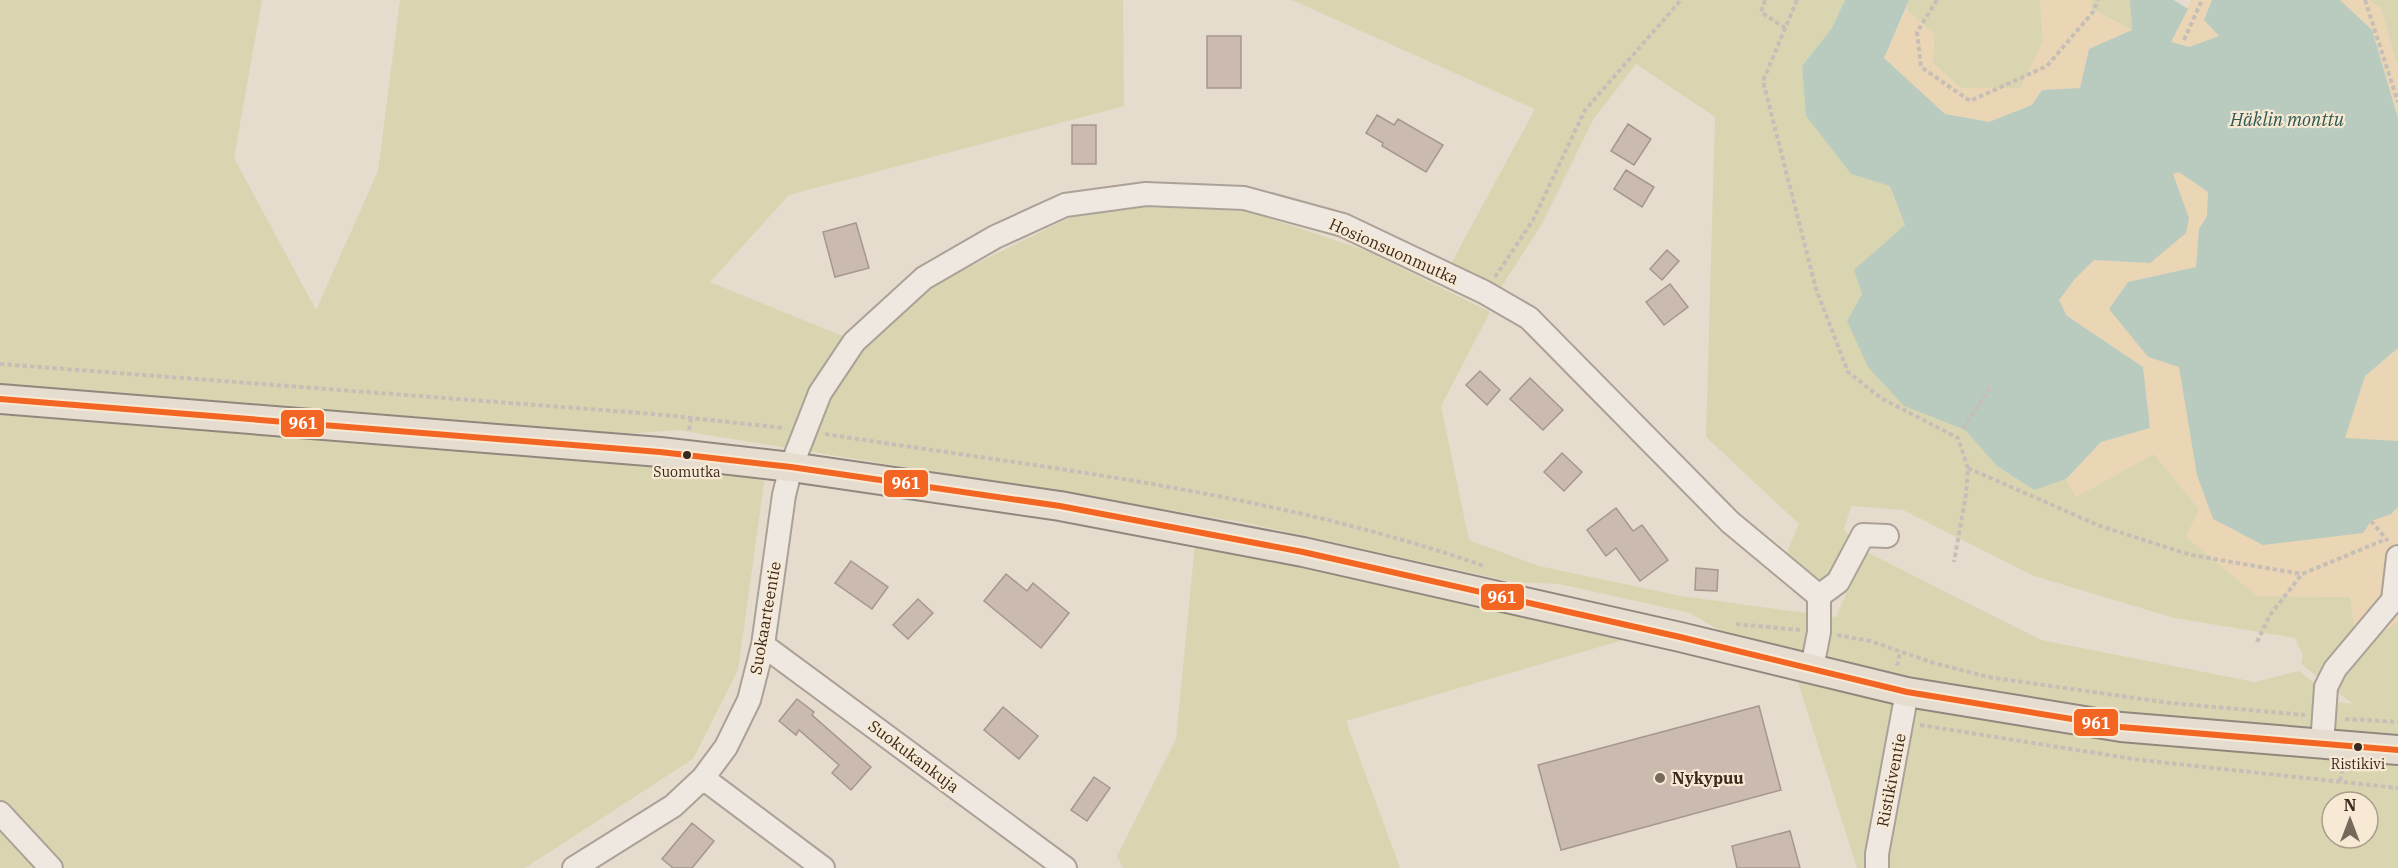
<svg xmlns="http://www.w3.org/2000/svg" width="2398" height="868" font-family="'IBM Plex Serif',serif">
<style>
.green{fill:#d9d5b0;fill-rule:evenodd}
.sand{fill:#ead5b5}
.water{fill:#b9cabe}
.building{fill:#cabaaf;stroke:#a6978d;stroke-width:1.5}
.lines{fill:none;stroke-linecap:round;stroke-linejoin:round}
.minor-casing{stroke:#aba197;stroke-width:26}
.major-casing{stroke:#91877e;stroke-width:32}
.path{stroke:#c7bfb7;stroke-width:4;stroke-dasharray:4.5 3;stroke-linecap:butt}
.minor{stroke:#eee8e0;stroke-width:22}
.major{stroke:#e6ddd1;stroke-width:28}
.bus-1-casing{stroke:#f7e9d4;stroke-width:10}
.bus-1{stroke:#f26522;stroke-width:6}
.bus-dot{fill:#3b291e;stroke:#f7e9d4;stroke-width:2}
.poi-dot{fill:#77685c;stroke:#f7e9d4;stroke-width:2}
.labels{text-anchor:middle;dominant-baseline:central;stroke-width:4.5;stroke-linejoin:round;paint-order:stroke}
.bus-label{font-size:14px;fill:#3b291e;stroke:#f7e9d4}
.street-label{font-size:16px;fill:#3b291e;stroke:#f7e9d4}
.poi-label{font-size:16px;font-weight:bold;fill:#3b291e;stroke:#f7e9d4;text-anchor:start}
.water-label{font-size:18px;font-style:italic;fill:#2d5b53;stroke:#f7e9d4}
.line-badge{stroke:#f7e9d4;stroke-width:2}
.badge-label{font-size:16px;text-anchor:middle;font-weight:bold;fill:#fff}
</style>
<rect width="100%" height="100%" fill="#e6dcce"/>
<path class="green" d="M0 0H262L234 158 316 310 378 171 400 0H1123L1124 106 789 195 710 282 860 343 941 281 1073 216 1146 207 1248 211 1367 251 1490 312 1441 406 1469 540 1539 566 1681 596 1836 617 1865 551 2041 640 2255 682 2299 671 2319 687 2318 700 2353 704 2301 664 2303 655 2295 638 2174 618 2034 576 1903 510 1851 506 1844 530 1854 540 1826 584 1784 559 1799 524 1706 437 1715 117 1636 64 1593 120 1542 224 1498 292 1448 269 1535 109 1292 0H1845L1832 28 1802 66 1806 116 1851 174 1890 186 1905 225 1855 270 1862 294 1847 321 1904 406 1965 430 1997 466 2034 490 2066 479 2076 497 2154 454 2199 509 2257 596 2350 597 2357 647 2398 622V868H1857L1796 676 1690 613 1559 584 1513 582 1241 522 677 430 614 435 0 384ZM2332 802H2368V838H2332Z
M1909 0H2040L2043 41 2020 89 1961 88 1933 63 1934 34 1906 9Z
M2092 0H2130L2132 30 2090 8Z
M2369 0H2398V68L2381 8Z
M0 411 765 476 738 670 693 759 525 868H0V825L37 840 0 801Z
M1195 543 1630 638 1346 721 1400 868H1123L1117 856 1176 739Z"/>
<path class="sand" d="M2040 0H2092L2090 9 2132 30 2089 49 2080 88 2042 90 2032 105 1989 122 1945 114 1884 58 1906 9 1934 34 1933 63 1961 88H2020L2043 41Z
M2191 0H2212L2204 20 2219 36 2189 47 2171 43Z
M2340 0H2369L2381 8 2398 68V118L2372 30Z
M2179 172 2208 192 2207 216 2199 229 2196 267 2128 282 2109 309 2148 357 2179 367 2197 475 2371 521 2391 514 2398 507V622L2357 647 2350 597 2257 596 2186 537 2199 509 2154 454 2076 497 2066 479 2101 442 2150 428 2143 367 2067 316 2059 300 2074 280 2094 260 2150 263 2189 218 2172 174Z
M2398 348V441L2344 439 2365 376Z"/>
<path class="water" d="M1845 0H1909L1884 58 1945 114 1989 122 2032 105 2042 90 2080 88 2089 49 2132 30 2130 0H2174L2188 9 2171 42 2189 47 2219 36 2204 20 2212 0H2340L2372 30 2398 118V348L2365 376 2345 438 2398 441V507L2391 514 2371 521 2363 533 2263 545 2213 519 2197 475 2179 367 2148 357 2109 309 2128 282 2196 267 2199 229 2207 216 2208 192 2179 172 2173 174 2189 218 2186 233 2150 263 2094 260 2074 280 2059 300 2067 316 2143 367 2150 428 2101 442 2066 479 2034 490 1997 466 1965 430 1904 406 1868 367 1847 321 1862 294 1854 270 1905 225 1890 186 1851 174 1806 116 1802 66 1832 28Z"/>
<path class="building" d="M1207 36H1241V88H1207Z
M1377 115 1394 125 1398 119 1443 145 1426 172 1382 146 1383 143 1366 133Z
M1628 124 1651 139 1634 165 1611 151Z
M1072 125H1096V164H1072Z
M1626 170 1654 187 1642 207 1614 189Z
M856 223 869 268 835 277 823 232Z
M1667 250 1679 261 1662 280 1650 269Z
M1670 284 1688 307 1664 325 1646 302Z
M1480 371 1500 390 1487 405 1466 385Z
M1530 378 1563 410 1543 430 1510 399Z
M1562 453 1582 472 1564 491 1544 472Z
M1616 508 1633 531 1642 525 1668 560 1640 581 1616 548 1606 556 1587 530Z
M851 561 888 587 872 609 835 583Z
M1696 568 1718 570 1717 591 1695 590Z
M1006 574 1027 591 1033 583 1069 613 1041 648 984 601Z
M918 599 933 613 908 639 893 625Z
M797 699 814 712 812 715 871 767 851 790 832 773 839 765 799 730 796 735 779 721Z
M1759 706 1781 790 1561 850 1538 765Z
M1003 707 1038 736 1019 759 984 730Z
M1094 777 1110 788 1087 821 1071 810Z
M692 823 714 841 692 868H673L662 859Z
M1790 831 1800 868H1737L1732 846Z"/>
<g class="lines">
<defs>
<path id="minor" d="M1819 596 1838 582 1863 535 1887 536
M763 645 1065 868
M2322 745 2326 687 2335 669 2393 600 2398 557
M703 778 823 868
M0 813 51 868
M574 868 673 806 703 778 726 747 749 700 763 645 784 495 791 467 820 393 854 342 924 278 995 237 1065 205 1146 194 1244 198 1343 225 1484 292 1529 318 1730 522 1819 596V632L1812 668
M1877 868V854L1907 692"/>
<path id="major" d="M0 399 660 452 791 467 1060 506 1303 552 1680 637 1907 692 2121 727 2398 750"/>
</defs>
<use href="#minor" class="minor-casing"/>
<use href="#major" class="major-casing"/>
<path class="path" d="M1765 0 1761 12 1785 28
M1797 0 1763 81 1816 289 1848 372 1881 398 1958 438 1968 468 1966 494 1954 562
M1937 0 1917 32 1921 67 1970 101 2047 66 2093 12 2098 0
M2365 0 2398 102
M2184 40 2202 0
M1495 277 1533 220 1585 110 1681 0
M0 364 654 414 785 428
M1963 429 1991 386
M689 430 691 418
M825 434C1044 468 1274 492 1484 566
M1968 468 2100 526 2191 555 2302 574
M2371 521 2388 541
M1736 624 1800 630
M1837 635 1870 641 1934 663 1988 677 2170 703 2305 715
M2257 642 2270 615 2302 574 2384 540
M1897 666 1900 652
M2345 719 2398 722
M1920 725 2140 760 2398 788
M2340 781 2343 767"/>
<use href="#minor" class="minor"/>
<use href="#major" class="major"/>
<defs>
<path id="bus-1" d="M0 399 660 452 791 467 1060 506 1303 552 1680 637 1907 692 2121 727 2398 750"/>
</defs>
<use href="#bus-1" class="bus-1-casing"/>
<use href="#bus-1" class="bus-1"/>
</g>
<g class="bus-dot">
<circle cx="687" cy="455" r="5"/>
<circle cx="2358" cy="747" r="5"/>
</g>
<circle class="poi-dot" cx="1660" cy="778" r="6"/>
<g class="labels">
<g class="bus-label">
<text x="687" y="472">Suomutka</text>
<text x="2358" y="764">Ristikivi</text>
</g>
<g class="street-label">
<text transform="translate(1394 251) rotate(24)">Hosionsuonmutka</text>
<text transform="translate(765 618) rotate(-80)">Suokaarteentie</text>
<text transform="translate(914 756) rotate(37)">Suokukankuja</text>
<text transform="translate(1891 780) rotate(-79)">Ristikiventie</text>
</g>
<g class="poi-label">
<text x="1672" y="778">Nykypuu</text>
</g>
<g class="water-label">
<text x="2287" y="119">Häklin monttu</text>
</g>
</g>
<g class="line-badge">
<rect x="280" y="409" width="45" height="29" rx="6" fill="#f26522"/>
<rect x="883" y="469" width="46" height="29" rx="6" fill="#f26522"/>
<rect x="1480" y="583" width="45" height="28" rx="6" fill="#f26522"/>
<rect x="2073" y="708" width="46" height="29" rx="6" fill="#f26522"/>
</g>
<g class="badge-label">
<text x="303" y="429">961</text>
<text x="906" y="489">961</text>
<text x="1502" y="603">961</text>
<text x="2096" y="729">961</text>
</g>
<g transform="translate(2350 820)"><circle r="28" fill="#f7e9d4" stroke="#ac9c8b" stroke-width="1.5"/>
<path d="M0-4.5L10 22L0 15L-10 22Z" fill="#77685c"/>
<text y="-9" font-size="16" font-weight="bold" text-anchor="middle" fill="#3b291e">N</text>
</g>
</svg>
